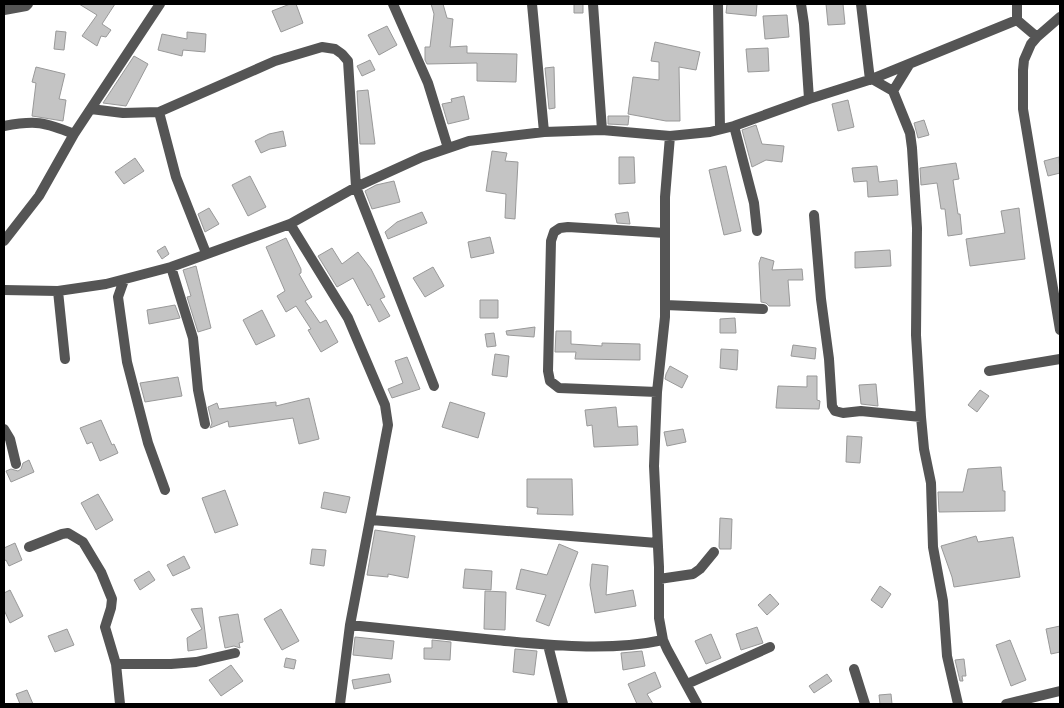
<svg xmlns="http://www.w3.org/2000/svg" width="1064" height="708" font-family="Ubuntu,sans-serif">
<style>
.building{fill:#c4c4c4;stroke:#999}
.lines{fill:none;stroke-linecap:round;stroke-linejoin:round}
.minor{stroke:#555;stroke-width:10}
</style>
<rect width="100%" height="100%" fill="#fff"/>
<path class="building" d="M79 4H115L102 24 111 30 106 37 101 36 97 46 82 36 97 15Z
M290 4H296L303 23 281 32 272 11Z
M431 4H443L447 18 453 19 450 47 467 46V53L517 54 516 82 477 81V63L427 64 425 60V47H430L434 14Z
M574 4H583V13H574Z
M727 4H757L756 16 726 13Z
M826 4H843L845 24 828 25Z
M787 15 789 37 765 39 763 16Z
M387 26 397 45 379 55 368 35Z
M56 31 66 32 64 50 54 49Z
M187 32 206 34 205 52 183 50 182 56 158 50 162 34 187 39Z
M655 42 700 52 696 70 679 67 680 121H666L628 114 633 77 659 80V62L651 61Z
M768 48 769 71 748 72 746 49Z
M134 56 148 64 126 106 103 103Z
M370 60 375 70 362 76 357 66Z
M36 67 65 74 59 99 66 100 63 121 32 116 36 83 32 82Z
M554 67 555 108 549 109 545 68Z
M368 90 375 144H360L357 91Z
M464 96 469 119 448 124 442 104 452 102 451 99Z
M848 100 854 127 838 131 832 104Z
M608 116H629L628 125 608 124Z
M924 120 929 135 918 138 914 123Z
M756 125 762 144 784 146 782 162 766 160 752 167 742 130Z
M283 131 286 146 270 149 261 153 255 141 269 134Z
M492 151 507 153 505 161 518 162 515 219 505 218 506 194 486 191Z
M619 157H634L635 183 619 184Z
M1059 157 1060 173 1048 176 1044 161Z
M135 158 144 171 124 184 115 172Z
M956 163 959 179 953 180 958 214H960L962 234 948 236 945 209H941L937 183 921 185 920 168Z
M726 166 741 231 724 235 709 170Z
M877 166 879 182 897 180 898 195 868 197 867 181 854 182 852 168Z
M250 176 266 207 248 216 232 185Z
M394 181 400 202 372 209 365 191 376 185Z
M209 208 219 224 205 232 198 214Z
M1019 208 1025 259 970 266 966 239 1005 233 1001 211Z
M422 212 427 223 388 239 385 232 397 222Z
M628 212 630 224 617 223 615 214Z
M490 237 494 253 471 258 468 242Z
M286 238 301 269V273L299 274 312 297 305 301 320 323 326 320 338 342 321 352 308 330 311 329 296 306 286 312 277 296 285 291 266 247Z
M165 246 169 254 162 259 157 251Z
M332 248 342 264 358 252 371 269 385 297 380 299 390 316 379 322 370 304 368 306 353 278 337 287 318 256Z
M890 250 891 266 855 268V252Z
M761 257 774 261 772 270 802 269 803 280H788L790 306H769L766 303 761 302 759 263Z
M196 266 211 328 198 332 187 297 191 296 183 270Z
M433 267 444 286 425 297 413 278Z
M480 300H498V318H480Z
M175 305 180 318 149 324 147 310Z
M262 310 275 336 256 345 243 320Z
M735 318 736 333H720V319Z
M535 327 534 337 507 335 506 331Z
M556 331H571V344L602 346V343L640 344V360L575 359 576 352H555Z
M494 333 496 346 487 347 485 334Z
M793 345 816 348 815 359 791 356Z
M721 349 738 350 737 370 720 368Z
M495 354 509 356 507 377 492 375Z
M407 357 420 389 392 398 388 389 403 383 395 361Z
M670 366 688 376 682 388 665 379 666 374Z
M807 376H817V400L820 401 819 409 776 408 778 386 807 387Z
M178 377 182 396 145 402 140 383Z
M876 384 878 406 861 404 859 385Z
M980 390 989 396 977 412 968 405Z
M309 398 319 439 299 444 293 418 229 427 228 421 210 428 212 423 208 407 217 403 219 409 276 402V406Z
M450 402 485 413 478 438 442 427Z
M616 407 618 427 637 426 638 445 594 447 592 425 587 426 585 410Z
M101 420 112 445 114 444 118 453 100 461 92 442 87 444 80 428Z
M683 429 686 442 667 446 664 432Z
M847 436 862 437 860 463 846 462Z
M29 460 34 472 11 482 6 471 11 469 18 471 21 469 23 463Z
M1001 467 1003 491H1005V511L939 512 938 492H963L968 469Z
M527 479H572L573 515 537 514 538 508 527 507Z
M225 490 238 525 215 533 202 498Z
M324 492 350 497 346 513 321 508Z
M98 494 113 520 96 530 81 503Z
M720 518 732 519 731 549H720L719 547Z
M375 530 415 536 408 578 388 574V577L367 575Z
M976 536 978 542 1013 537 1020 577 954 587 952 577 941 546Z
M15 543 22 560 9 566 6 560 4 561V548Z
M559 544 578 552 549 626 536 621 546 595 516 589 521 569 547 575Z
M312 549 326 550 324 566 310 564Z
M184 556 190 568 173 576 167 565Z
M592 564 608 566 606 595 633 590 636 606 595 613 590 585Z
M465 569 492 571 491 590 463 588Z
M149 571 155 580 140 590 134 580Z
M880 586 891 594 882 608 871 600Z
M10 590 23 616 10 623 4 610V593Z
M485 591 506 592 505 630 484 629Z
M770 594 779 604 767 615 758 605Z
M202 608 207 648 188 651 187 638 202 629 191 609Z
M281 609 299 641 282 650 264 619Z
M238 614 243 642 239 643 240 648 234 646 225 648 219 617Z
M1060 626V652L1051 654 1046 629Z
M757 627 763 643 741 650 736 634Z
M67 629 74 645 55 652 48 636Z
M711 634 721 658 706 664 695 641Z
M355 637 394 641 392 659 353 655Z
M432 640 451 642 450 660 424 659V648H432Z
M1010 640 1026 680 1011 686 996 645Z
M515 649 537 651 534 675 513 672Z
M642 651 645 666 623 670 621 653Z
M286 658 296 660 294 669 284 667Z
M964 659 966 676H962L963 681H960L955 660Z
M231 665 243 681 221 696 209 680Z
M655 672 661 687 647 694 653 704H637L628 684Z
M389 674 391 682 354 689 352 680Z
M827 674 832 681 814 693 809 686Z
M27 690 33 704H20L16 694Z
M891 694 892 704H880L879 695Z"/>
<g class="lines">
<path class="minor" d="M393 4 428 83 448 148
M532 4 544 132
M593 4 602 130
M718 4 720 129
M801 4 804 24 809 99
M861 4 870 80
M1017 4V20L1037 37
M4 10 26 6 28 4
M1060 17 1037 37 1031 44 1024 60 1023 70V109L1060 330
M872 79 893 91 910 133 912 148 917 228 916 335 921 417 924 449 931 483 933 547 943 601 947 656 958 704
M893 91 909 65
M91 109 123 113 159 112 275 61 322 47 335 49 342 54 348 61 356 187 434 386
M159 112 176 177 206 253
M4 126C36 120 44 122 74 134
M734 126 754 203 757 231
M670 136 665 197V317L657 392 654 466 659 567V618L663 640 667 649 697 704
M814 215 821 299 829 359 832 406 835 411 843 413 861 411 921 417
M290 224 348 318 385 405 388 425 350 625 340 704
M4 241 39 196 74 134 160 4
M171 267 193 338 198 390 205 424
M124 280 118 297 127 362 148 443 165 490
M4 290 58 291 106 284 171 267 290 224 356 187 422 157 469 141 544 132 602 130 670 136 710 132 734 126 809 99 872 79 1017 20
M58 291 65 359
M665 305 763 309
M989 371 1060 359
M657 392 559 388 550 381 548 371 551 241 554 232 560 228 568 227 665 233
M4 429 10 439 16 464
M371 520 657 543
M29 547 62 534 68 533 83 542 101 572 112 599 111 608 105 627 116 664 120 704
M659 579 693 574 700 569 714 552
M350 625C398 630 447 635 495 640 550 645 608 652 663 640
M548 645 563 704
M116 664H171L196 662 235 653
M854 669 865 704
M687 684 770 647
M1006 704 1060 691"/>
</g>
<rect width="1064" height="708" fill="none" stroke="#000000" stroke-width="10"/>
</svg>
